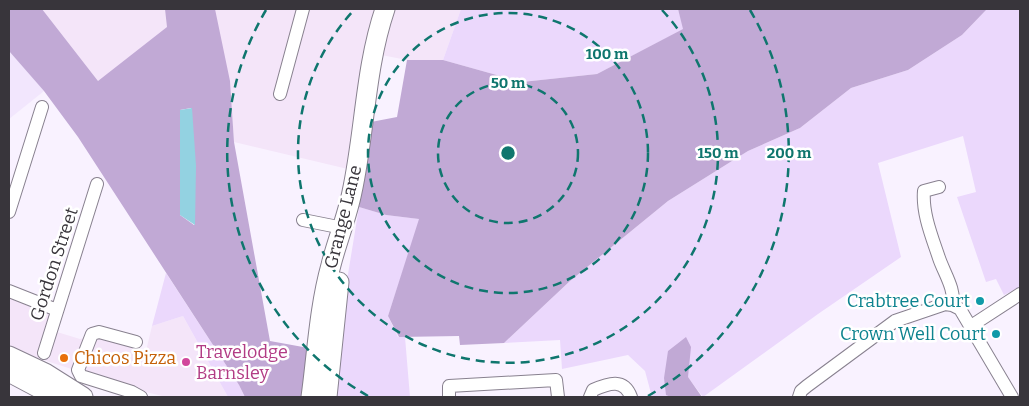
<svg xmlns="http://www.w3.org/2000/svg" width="1029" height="406" font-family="Bitter,serif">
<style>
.commercial{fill:#f4e5f9}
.built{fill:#f2e6fd}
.green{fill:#ebd8fc}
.forest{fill:#c1a9d5;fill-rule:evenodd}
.water{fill:#93d2e1}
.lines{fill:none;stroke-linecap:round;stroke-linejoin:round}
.minor-casing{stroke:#88818f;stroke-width:14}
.highway-casing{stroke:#88818f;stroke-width:21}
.minor{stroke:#fff;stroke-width:12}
.highway{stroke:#fff;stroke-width:19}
.ring{fill:none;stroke:#0f766e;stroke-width:2.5;stroke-dasharray:9 6}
.culture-dot{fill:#0f9aa8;stroke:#fff;stroke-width:2}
.food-dot{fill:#e8710a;stroke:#fff;stroke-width:2}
.hotel-dot{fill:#d1479c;stroke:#fff;stroke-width:2}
.labels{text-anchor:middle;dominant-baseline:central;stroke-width:5;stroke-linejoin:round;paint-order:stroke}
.street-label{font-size:18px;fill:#38353b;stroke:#fff}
.culture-label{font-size:18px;fill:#0d838f;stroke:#fff;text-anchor:end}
.hotel-label{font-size:18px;fill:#b23c85;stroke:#fff;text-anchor:start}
.food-label{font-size:18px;fill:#c56008;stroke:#fff;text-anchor:start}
.centre{fill:#0f766e;stroke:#fff;stroke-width:2.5}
.ring-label{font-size:15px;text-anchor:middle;font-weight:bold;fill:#0f766e;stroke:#fff;stroke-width:5;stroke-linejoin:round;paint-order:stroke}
</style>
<rect width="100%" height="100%" fill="#f9f2ff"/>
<path class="commercial" d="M42 9H461L443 60H407L371 53 352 170 234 142 230 81H98Z
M9 298 48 314 57 332 80 339 97 335 146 351 152 326 183 316 228 397H166L134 389 9 349Z"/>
<path class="built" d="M9 51 44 91 9 119Z"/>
<path class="green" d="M461 9H678L684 29 597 74 522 82 443 60Z
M987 9H1020V287L1004 295 996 279 986 282 957 197 976 192 963 136 878 163 901 257 818 314 703 397 686 375 668 397H652L645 371 628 355 562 369 560 340 504 343 570 281 668 201 748 151 800 128 851 88 908 70 962 35Z
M359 207 386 215 420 219 388 316 398 337H405L410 397H334L341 317Z
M166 273 239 385 245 397H228L183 316 152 326Z"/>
<path class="forest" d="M9 9H42L98 81 167 27 165 9H215L230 81 234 142 270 341 314 349 305 397H245L239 385 78 137 44 91 9 51ZM191 108 195 224 194 225 180 215V110Z
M678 9H987L962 35 908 70 851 88 800 128 748 151 668 201 570 281 504 343 460 345 459 336 399 337 388 316 419 219 386 215 359 207 371 122 397 117 407 60H443L522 82 597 74 683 29Z
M686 337 691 347 688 377 702 397H671L666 395 664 378 668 351Z"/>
<path class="water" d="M192 108 196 166 195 225 180 215V110Z"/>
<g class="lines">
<defs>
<path id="minor" d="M280 94 303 9
M939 187 924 191C922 213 932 237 939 258 944 273 956 290 952 305
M9 212 42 107
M303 220 343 228
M9 291 57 310
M971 326 1020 294
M136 342 99 332 92 334 78 370 81 376 132 392 141 397
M44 353 97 184
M449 397V386L556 380 558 397
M590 397 593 390C609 383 624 378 631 397
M799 397 801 391 807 386 895 321 945 304 952 305 960 309 1012 397"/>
<path id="highway" d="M9 356 45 373 83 397
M9 372 56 397
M311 397C317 354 319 308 331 265 337 241 347 217 352 192 365 132 365 68 385 9
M327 397 339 282"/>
</defs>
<use href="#minor" class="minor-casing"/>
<use href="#highway" class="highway-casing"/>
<use href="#minor" class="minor"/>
<use href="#highway" class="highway"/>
</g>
<g class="ring">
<circle cx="508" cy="153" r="70"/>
<circle cx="508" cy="153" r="140"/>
<path d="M662 10A210 210 0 1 1 354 10"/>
<path d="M368 396A281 281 0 0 1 266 10M750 10A281 281 0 0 1 648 396"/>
</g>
<g class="culture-dot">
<circle cx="980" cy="301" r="5"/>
<circle cx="996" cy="334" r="5"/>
</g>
<circle class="food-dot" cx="64" cy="358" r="5"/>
<circle class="hotel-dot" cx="186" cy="362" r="5"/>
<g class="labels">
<g class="street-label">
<text transform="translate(343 217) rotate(-76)">Grange Lane</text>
<text transform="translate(54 264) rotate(-72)">Gordon Street</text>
</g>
<g class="culture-label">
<text x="970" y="301">Crabtree Court</text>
<text x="986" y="334">Crown Well Court</text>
</g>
<g class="hotel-label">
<text x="196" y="352">Travelodge<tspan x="196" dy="21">Barnsley</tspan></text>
</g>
<g class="food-label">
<text x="74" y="358">Chicos Pizza</text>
</g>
</g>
<circle cx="508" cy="153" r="8" class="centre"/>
<g class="ring-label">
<text x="607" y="59">100 m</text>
<text x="508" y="88">50 m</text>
<text x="718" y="158">150 m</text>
<text x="789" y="158">200 m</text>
</g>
<rect width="1029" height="406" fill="none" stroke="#38353b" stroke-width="20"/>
</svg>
